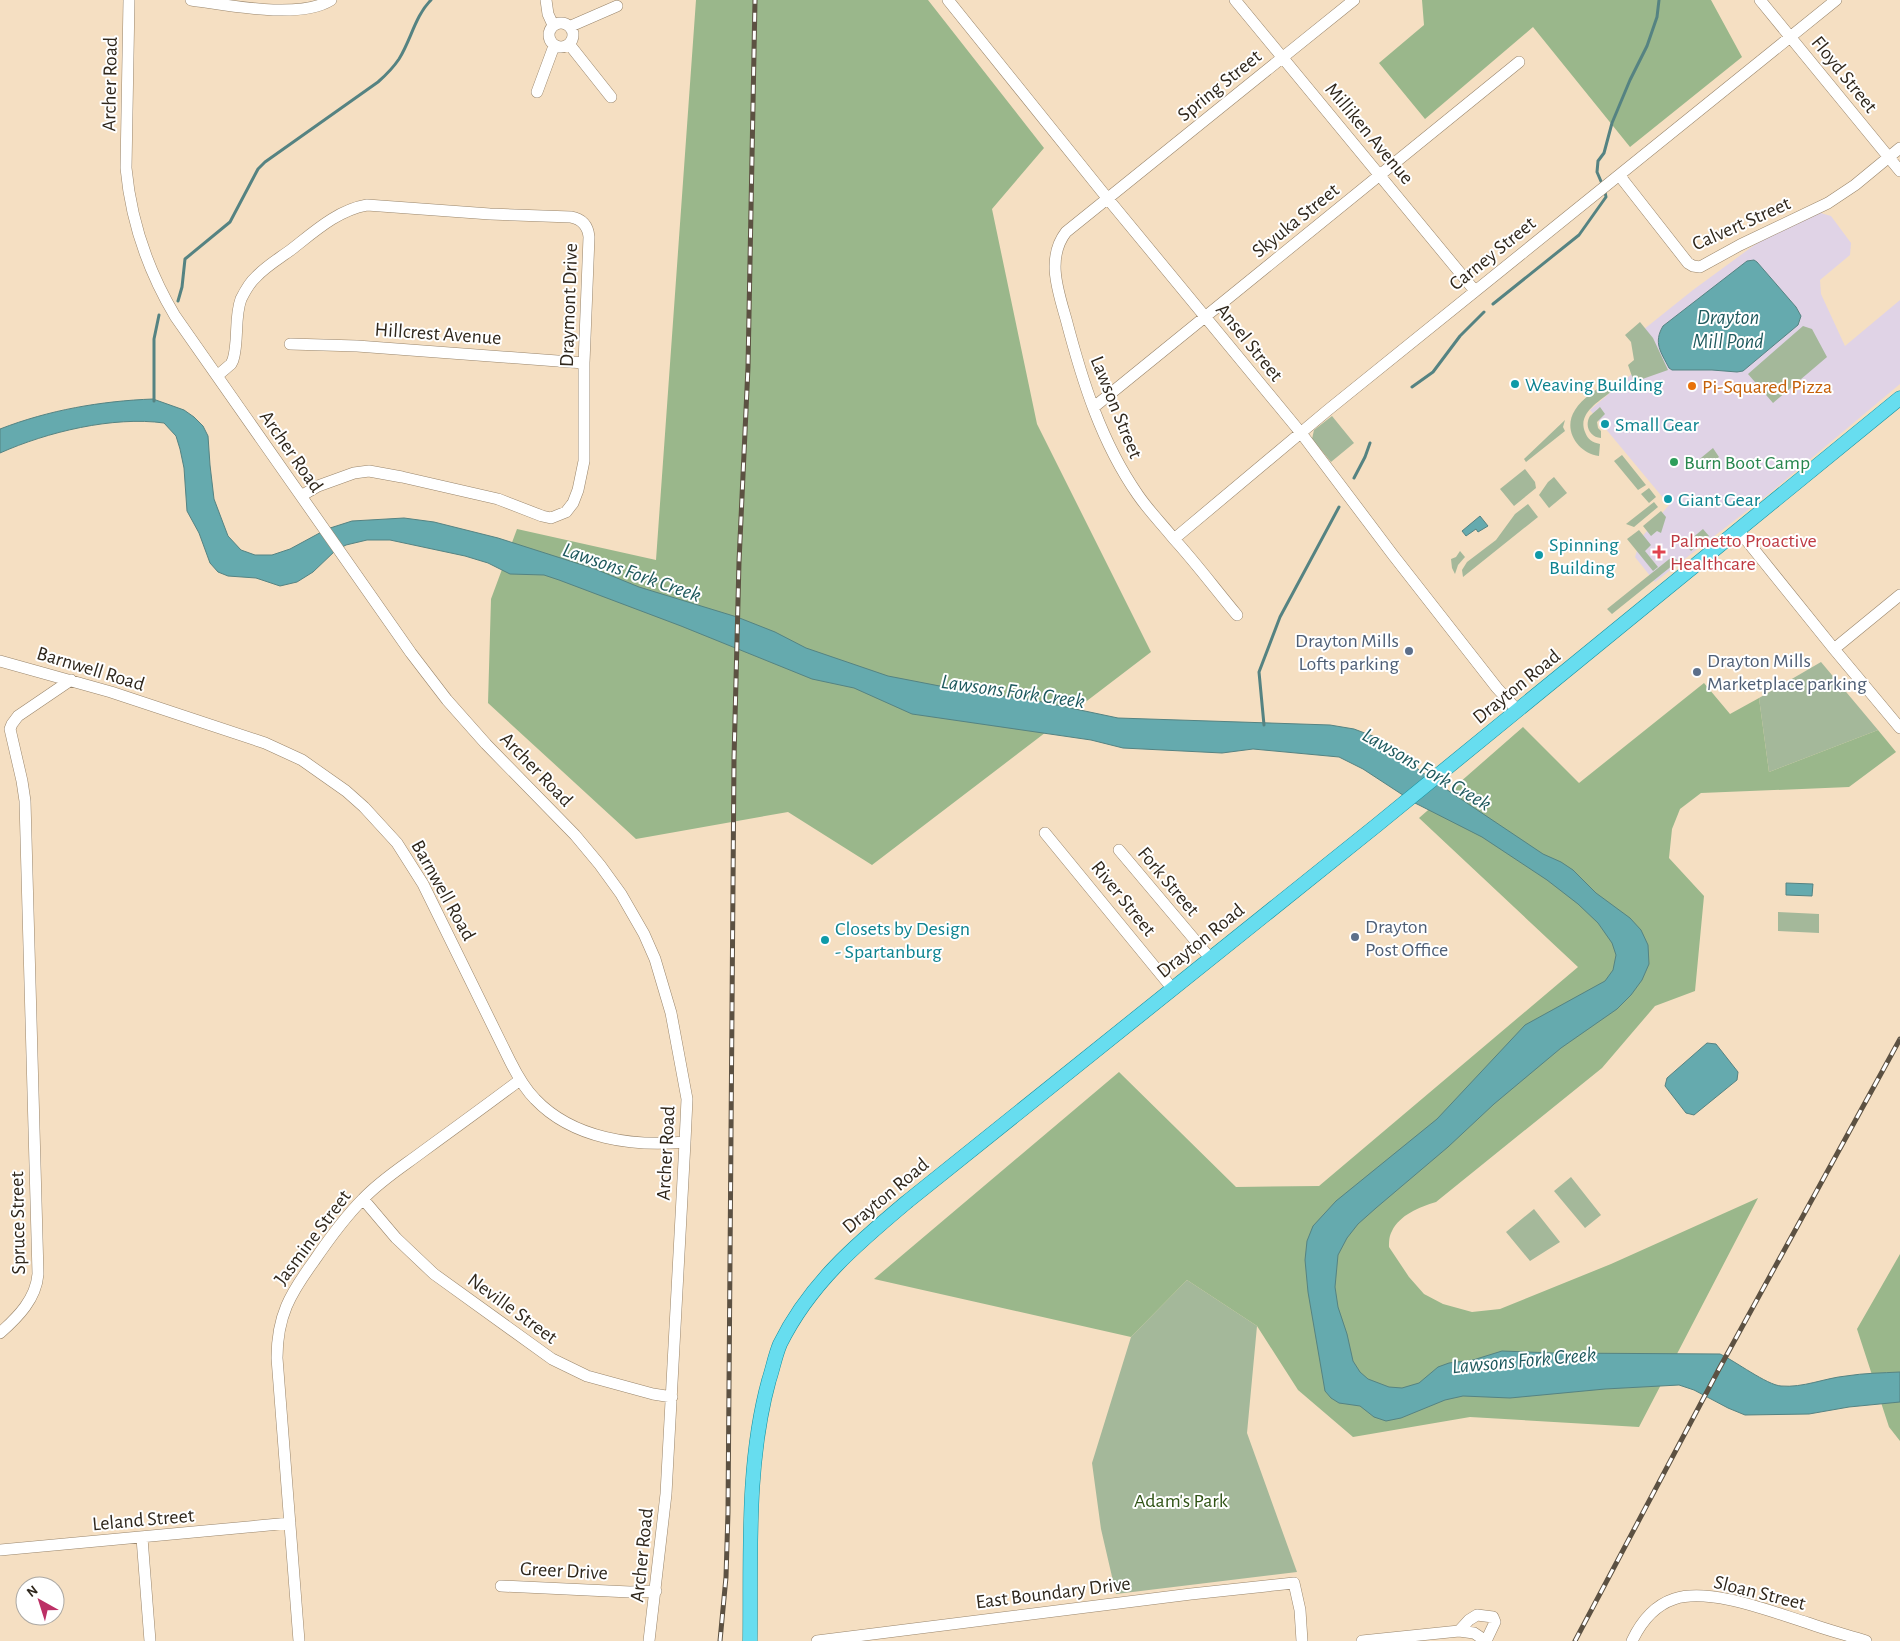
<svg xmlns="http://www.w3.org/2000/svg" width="1900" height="1641" viewBox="0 0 1900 1641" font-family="'Alegreya Sans',sans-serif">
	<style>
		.commercial { fill: #e0d3e6 }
		.green { fill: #a4b89a }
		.forest { fill: #9ab78b }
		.water { fill: #65aaae; stroke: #558382 }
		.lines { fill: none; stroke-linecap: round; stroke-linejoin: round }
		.stream { stroke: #558382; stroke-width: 3 }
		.minor-casing { stroke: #99856b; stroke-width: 12 }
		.major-casing { stroke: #118f9e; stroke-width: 15 }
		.minor { stroke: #fff; stroke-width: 11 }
		.major { stroke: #67ddef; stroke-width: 14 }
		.rail-casing { stroke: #5c5142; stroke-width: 5 }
		.rail { stroke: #fff; stroke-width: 3; stroke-dasharray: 9; stroke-linecap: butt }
		.culture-dot { fill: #0f9aa8; stroke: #fff; stroke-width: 2 }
		.food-dot { fill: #e8710a; stroke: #fff; stroke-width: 2 }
		.leisure-dot { fill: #2e9e5b; stroke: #fff; stroke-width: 2 }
		.health-dot { fill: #e0444e; stroke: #fff; stroke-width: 2 }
		.service-dot { fill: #5c6f8a; stroke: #fff; stroke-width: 2 }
		.labels { text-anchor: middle; stroke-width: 4; stroke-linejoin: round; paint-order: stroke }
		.street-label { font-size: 20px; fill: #2f271c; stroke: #fff }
		.culture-label { font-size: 20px; fill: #0d838f; stroke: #fff; text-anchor: start }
		.food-label { font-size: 20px; fill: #c56008; stroke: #fff; text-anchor: start }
		.leisure-label { font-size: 20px; fill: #27864d; stroke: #fff; text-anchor: start }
		.health-label { font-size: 20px; fill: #be3a42; stroke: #fff; text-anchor: start }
		.service-label { font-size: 20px; fill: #4e5e75; stroke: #fff; text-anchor: start }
		.park-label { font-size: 20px; fill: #2f5315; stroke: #fff }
		.water-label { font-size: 21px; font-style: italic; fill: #1f5a5e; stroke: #fff }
	</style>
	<rect width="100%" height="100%" fill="#f5dfc2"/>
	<!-- commercial -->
	<path class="commercial" d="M1814,211L1831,216L1851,243L1850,255L1820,280L1821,294L1845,346L1900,300V384L1770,493L1655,582L1635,557L1641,538L1669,505L1590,410L1654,355L1638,334L1693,290L1753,246L1792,221Z"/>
	<!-- green -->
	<path class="green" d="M1640,322L1653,338L1668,370L1634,382L1628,365L1634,360L1631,342L1625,335Z
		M1803,326L1812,329L1827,357L1773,403L1748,374Z
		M1607,381L1612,391C1600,401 1577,413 1585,432C1588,440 1592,442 1600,444L1599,456C1578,453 1562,430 1575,410C1582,398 1597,390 1607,381Z
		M1600,407L1605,414L1597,422L1598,428L1601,431V438C1590,437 1584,426 1590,416C1593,413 1597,410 1600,407Z
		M1332,416L1354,443L1331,462L1312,439L1314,430Z
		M1565,420L1563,427L1565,431L1526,462L1524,459Z
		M1713,448L1719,457L1703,470L1696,462Z
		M1622,455L1646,485L1638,490L1614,461Z
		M1525,469L1535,482L1536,488L1514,506L1500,489Z
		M1554,477L1567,493L1549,508L1539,495L1548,482Z
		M1649,488L1656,497L1649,503L1641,494Z
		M1654,502L1658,507L1634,527L1626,524Z
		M1528,504L1538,517L1463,577L1462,570L1467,562L1496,540L1515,514Z
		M1661,511L1666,517L1661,533L1657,531L1651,536L1643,526Z
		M1703,529L1709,536L1691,551L1685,544Z
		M1639,530L1651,545L1645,551L1658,567L1653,571L1627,539Z
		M1460,551L1465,557L1458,565L1455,574L1452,568L1451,559L1456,557Z
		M1673,556L1678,561L1612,614L1607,609Z
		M1821,662L1878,730L1769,772L1759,698Z
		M1778,912L1819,914V933L1778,931Z
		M1571,1177L1601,1215L1585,1228L1554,1191Z
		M1534,1209L1560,1242L1530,1261L1506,1232Z
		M1187,1280L1257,1326L1247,1433L1297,1572L1116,1594L1101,1529L1092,1463L1131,1337Z"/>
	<!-- forest -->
	<path class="forest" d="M696,0H928L1044,148L992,209L1037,424L1151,652L872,865L788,812L636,839L488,703L491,599L517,529L656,560Z
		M1422,0H1711L1742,57L1630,147L1533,27L1425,119L1379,63L1424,25Z
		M1704,683L1730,714L1759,698L1769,772L1878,730L1896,752L1849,787L1701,793L1680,809L1672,829L1669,858L1704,896L1695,991L1655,1006L1602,1068L1436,1202C1419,1207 1400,1215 1392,1231C1389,1236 1389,1242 1389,1247L1409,1277L1424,1294L1443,1304L1472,1312L1500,1309L1611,1264L1758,1198L1639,1427L1470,1417L1353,1437L1298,1390L1257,1326L1187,1280L1131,1337L874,1279L1119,1072L1236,1187L1319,1186L1578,967L1419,818L1523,727L1579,783Z
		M1900,1254V1441L1889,1427L1857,1329Z"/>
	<!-- water -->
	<path class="water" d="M1754,260L1757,262L1796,307L1801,316L1798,325L1743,371L1737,372L1712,370H1672L1669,368C1661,352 1653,343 1663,326L1747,261Z
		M153,399L184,410L194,417L203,426L208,436L210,465L214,499L228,536L241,550L255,555H272L290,549L327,529L352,521L404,518L434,522L498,538L595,569L639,587L737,617L775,632L806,648L888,676L981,694L1023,698L1118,718L1330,725L1354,729L1378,738L1431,779L1543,854L1561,862L1573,870L1596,893L1630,918L1641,930L1648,945L1649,964L1642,980L1631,995L1617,1009L1561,1048L1494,1104L1448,1147L1376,1208L1358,1224L1347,1238L1338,1255L1335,1287L1338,1307L1347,1334L1353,1361L1360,1372L1368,1379L1389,1387L1402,1388L1419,1383L1438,1367L1449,1363L1473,1360L1502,1351L1553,1353L1720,1354C1735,1361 1767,1385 1781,1386C1803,1388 1825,1378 1846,1376C1864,1373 1882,1373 1900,1372V1402L1849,1407L1809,1414L1745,1415L1728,1408L1694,1390L1679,1385L1605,1389L1510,1398L1463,1396L1445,1400L1401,1418L1386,1421L1374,1417L1360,1406L1339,1403L1331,1398L1325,1391L1308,1292L1305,1260L1307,1241L1313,1226L1336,1201L1437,1119L1525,1025L1605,981L1613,970L1616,955L1612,943L1598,923L1578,904L1547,880L1482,837L1415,803L1363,769L1339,757L1253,749L1222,753L1123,748L1091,740L912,714L854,688L812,679L681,626L559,580L544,575L510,574L488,563L465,556L390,540H367L346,545L335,551L313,572L297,582L280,586L256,578L228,576L218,572L210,563L199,533L187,511L184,468L180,449L176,436L164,423C113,416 47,432 0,453V429C49,410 101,401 153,399Z
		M1480,516L1488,526L1478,532L1476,529L1466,536L1462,531Z
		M1786,883L1813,884L1812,896L1786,895Z
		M1707,1043L1716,1044L1738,1072L1737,1080L1694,1115L1686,1113L1665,1086L1667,1078Z"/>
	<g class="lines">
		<!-- stream -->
		<path class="stream" d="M1603,186L1597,172L1598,161L1604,153L1612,123L1630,80L1647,46L1657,17L1659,0
			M178,301L182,287L185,259L230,222L258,169L265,162L378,82C386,75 393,68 399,59C411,40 415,16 431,0
			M1493,304L1579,235L1606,197L1605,192
			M1412,387L1433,372L1460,336L1484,312
			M154,401V339L159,315
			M1354,478L1365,457L1370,443
			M1264,725L1259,672L1280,617L1339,507"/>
		<defs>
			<path id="minor" d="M129,0L126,168C131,222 147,269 175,316L411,653L447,700L486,744L575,835L600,865L621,894L644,934L655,959L671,1013L687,1099L685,1142L666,1494L649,1641
				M191,0C227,5 299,20 331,0
				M546,0L548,14L553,25
				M948,0L1108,199L1301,433L1393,555L1497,688L1518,711
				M1235,0L1475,291
				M1760,0L1900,171
				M549 35a12 12 0 1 1 24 0a12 12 0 1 1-24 0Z
				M571,26L617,6
				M569,44L611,97
				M537,92L554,46
				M1619,175L1688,263L1693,266L1700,267L1740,245L1828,203L1855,185L1900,148
				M290,344L357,346L584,363
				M217,376L231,364L233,360C239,340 234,318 241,299C245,291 249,283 256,277C266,266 280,258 292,249C315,231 338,210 367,205L490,214L571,217C582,219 588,226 589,237L584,363V461L578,490L573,503L566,512L551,518L542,516L498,499L402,477L369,471L354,473L318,486L301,496
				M1094,407L1519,62
				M1739,531L1834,649L1900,728
				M1174,539L1328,410L1836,0
				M1237,615C1216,590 1196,563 1174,539C1162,524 1149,511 1138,495C1101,442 1082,380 1066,319C1058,291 1046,258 1066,232L1354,0
				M1834,649L1900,595
				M0,661L111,692L265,743L302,760L346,791L364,807L397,843L423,884L510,1061C517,1075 524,1088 535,1099C573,1139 634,1147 685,1142
				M1045,833L1172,988
				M1119,850L1210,958
				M363,1199L396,1238L434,1274L552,1359L587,1376L653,1394L672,1397
				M0,1333C18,1317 36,1299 38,1274L25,801L22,781L10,729L12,724L18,716L71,680
				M142,1538L150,1641
				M0,1550L290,1523
				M501,1586L630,1592L656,1591
				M1459,1631L1469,1620L1477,1615L1493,1617L1495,1622L1486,1641
				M299,1641L277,1358C277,1316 290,1294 314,1261C329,1239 344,1218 363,1199C381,1180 402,1167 422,1152C455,1128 488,1104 520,1080
				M817,1641L1191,1594L1294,1583L1300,1610L1302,1641
				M1362,1641L1459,1631L1474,1633L1486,1641
				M1632,1641C1641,1622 1653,1606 1674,1599C1710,1587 1772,1612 1808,1623C1827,1630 1847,1635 1866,1641"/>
			<path id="major" d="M750,1641C751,1555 746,1463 769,1380C773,1368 775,1356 780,1344C810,1283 858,1243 908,1201L1377,825L1900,398"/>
		</defs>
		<!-- minor casing -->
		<use href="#minor" class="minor-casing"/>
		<!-- major casing -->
		<use href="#major" class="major-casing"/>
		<!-- minor -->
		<use href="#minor" class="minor"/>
		<!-- major -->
		<use href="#major" class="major"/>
		<defs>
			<path id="rail" d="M720,1641L726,1577L728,1512L734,759L739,562L748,367L755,0
				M1575,1641L1719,1369L1900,1039"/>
		</defs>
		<!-- rail casing -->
		<use href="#rail" class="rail-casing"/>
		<!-- rail -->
		<use href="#rail" class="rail"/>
	</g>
	<!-- markers -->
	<g class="culture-dot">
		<circle cx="1515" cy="384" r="5"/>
		<circle cx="1605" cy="424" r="5"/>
		<circle cx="1668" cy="499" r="5"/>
		<circle cx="1539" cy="555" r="5"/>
		<circle cx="825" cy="940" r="5"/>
	</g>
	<circle class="food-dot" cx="1692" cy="386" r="5"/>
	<circle class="leisure-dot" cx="1674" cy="462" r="5"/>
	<path class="health-dot" d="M1656.5 544.5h5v5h5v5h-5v5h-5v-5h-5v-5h5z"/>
	<g class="service-dot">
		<circle cx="1409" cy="651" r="5"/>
		<circle cx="1697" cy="672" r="5"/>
		<circle cx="1355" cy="937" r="5"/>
	</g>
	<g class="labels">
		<!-- street labels -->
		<g class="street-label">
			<text transform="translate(1845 74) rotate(51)" y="7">Floyd Street</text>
			<text transform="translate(109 84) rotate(-89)" y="7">Archer Road</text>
			<text transform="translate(1219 85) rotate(-39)" y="7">Spring Street</text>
			<text transform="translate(1370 133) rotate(50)" y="7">Milliken Avenue</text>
			<text transform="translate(1295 220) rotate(-39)" y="7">Skyuka Street</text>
			<text transform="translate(1741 223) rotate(-24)" y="7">Calvert Street</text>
			<text transform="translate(1492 253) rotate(-39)" y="7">Carney Street</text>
			<text transform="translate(568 305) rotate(-88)" y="7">Draymont Drive</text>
			<text transform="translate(438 333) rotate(4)" y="7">Hillcrest Avenue</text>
			<text transform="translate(1250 342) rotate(51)" y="7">Ansel Street</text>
			<text transform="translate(1117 407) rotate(68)" y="7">Lawson Street</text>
			<text transform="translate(292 451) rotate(55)" y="7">Archer Road</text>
			<text transform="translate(91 668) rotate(17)" y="7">Barnwell Road</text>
			<text transform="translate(1516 686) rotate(-39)" y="7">Drayton Road</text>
			<text transform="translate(537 769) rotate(46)" y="7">Archer Road</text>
			<text transform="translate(1169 881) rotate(50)" y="7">Fork Street</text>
			<text transform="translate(444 890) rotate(61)" y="7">Barnwell Road</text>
			<text transform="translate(1124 898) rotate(51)" y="7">River Street</text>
			<text transform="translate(1200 940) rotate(-39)" y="7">Drayton Road</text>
			<text transform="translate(665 1153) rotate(-87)" y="7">Archer Road</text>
			<text transform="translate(885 1195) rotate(-40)" y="7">Drayton Road</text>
			<text transform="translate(17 1223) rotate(-91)" y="7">Spruce Street</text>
			<text transform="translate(312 1237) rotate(-53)" y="7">Jasmine Street</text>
			<text transform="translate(513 1308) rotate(36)" y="7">Neville Street</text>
			<text transform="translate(143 1519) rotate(-5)" y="7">Leland Street</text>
			<text transform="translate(641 1555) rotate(-84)" y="7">Archer Road</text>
			<text transform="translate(564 1570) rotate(3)" y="7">Greer Drive</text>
			<text transform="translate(1053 1592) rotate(-7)" y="7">East Boundary Drive</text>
			<text transform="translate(1760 1592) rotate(14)" y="7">Sloan Street</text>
		</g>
		<!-- culture labels -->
		<g class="culture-label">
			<text x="1525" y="391">Weaving Building</text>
			<text x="1615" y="431">Small Gear</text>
			<text x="1678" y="506">Giant Gear</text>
			<text x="1549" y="551">Spinning<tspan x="1549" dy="23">Building</tspan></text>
			<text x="835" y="935">Closets by Design<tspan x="835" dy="23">- Spartanburg</tspan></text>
		</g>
		<!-- food labels -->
		<g class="food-label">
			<text x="1702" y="393">Pi-Squared Pizza</text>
		</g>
		<!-- leisure labels -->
		<g class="leisure-label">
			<text x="1684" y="469">Burn Boot Camp</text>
		</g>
		<!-- health labels -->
		<g class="health-label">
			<text x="1670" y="547">Palmetto Proactive<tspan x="1670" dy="23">Healthcare</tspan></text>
		</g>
		<!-- service labels -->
		<g class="service-label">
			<text x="1399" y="647" text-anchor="end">Drayton Mills<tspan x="1399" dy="23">Lofts parking</tspan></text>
			<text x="1707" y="667">Drayton Mills<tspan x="1707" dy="23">Marketplace parking</tspan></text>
			<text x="1365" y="933">Drayton<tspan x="1365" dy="23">Post Office</tspan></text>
		</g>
		<!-- park labels -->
		<g class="park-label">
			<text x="1181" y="1507">Adam's Park</text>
		</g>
		<!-- water labels -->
		<g class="water-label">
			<text x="1728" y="324">Drayton<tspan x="1728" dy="24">Mill Pond</tspan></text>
			<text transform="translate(632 572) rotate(19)" y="7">Lawsons Fork Creek</text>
			<text transform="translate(1013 691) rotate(8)" y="7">Lawsons Fork Creek</text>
			<text transform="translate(1427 769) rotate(30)" y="7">Lawsons Fork Creek</text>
			<text transform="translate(1524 1360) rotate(-5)" y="7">Lawsons Fork Creek</text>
		</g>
	</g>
	<!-- north arrow -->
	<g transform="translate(40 1601) rotate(321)"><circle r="24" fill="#ffffff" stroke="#aca9a4"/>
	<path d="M0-4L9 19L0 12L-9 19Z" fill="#bc3066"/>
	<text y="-8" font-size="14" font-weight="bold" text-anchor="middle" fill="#2f271c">N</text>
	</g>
</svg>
